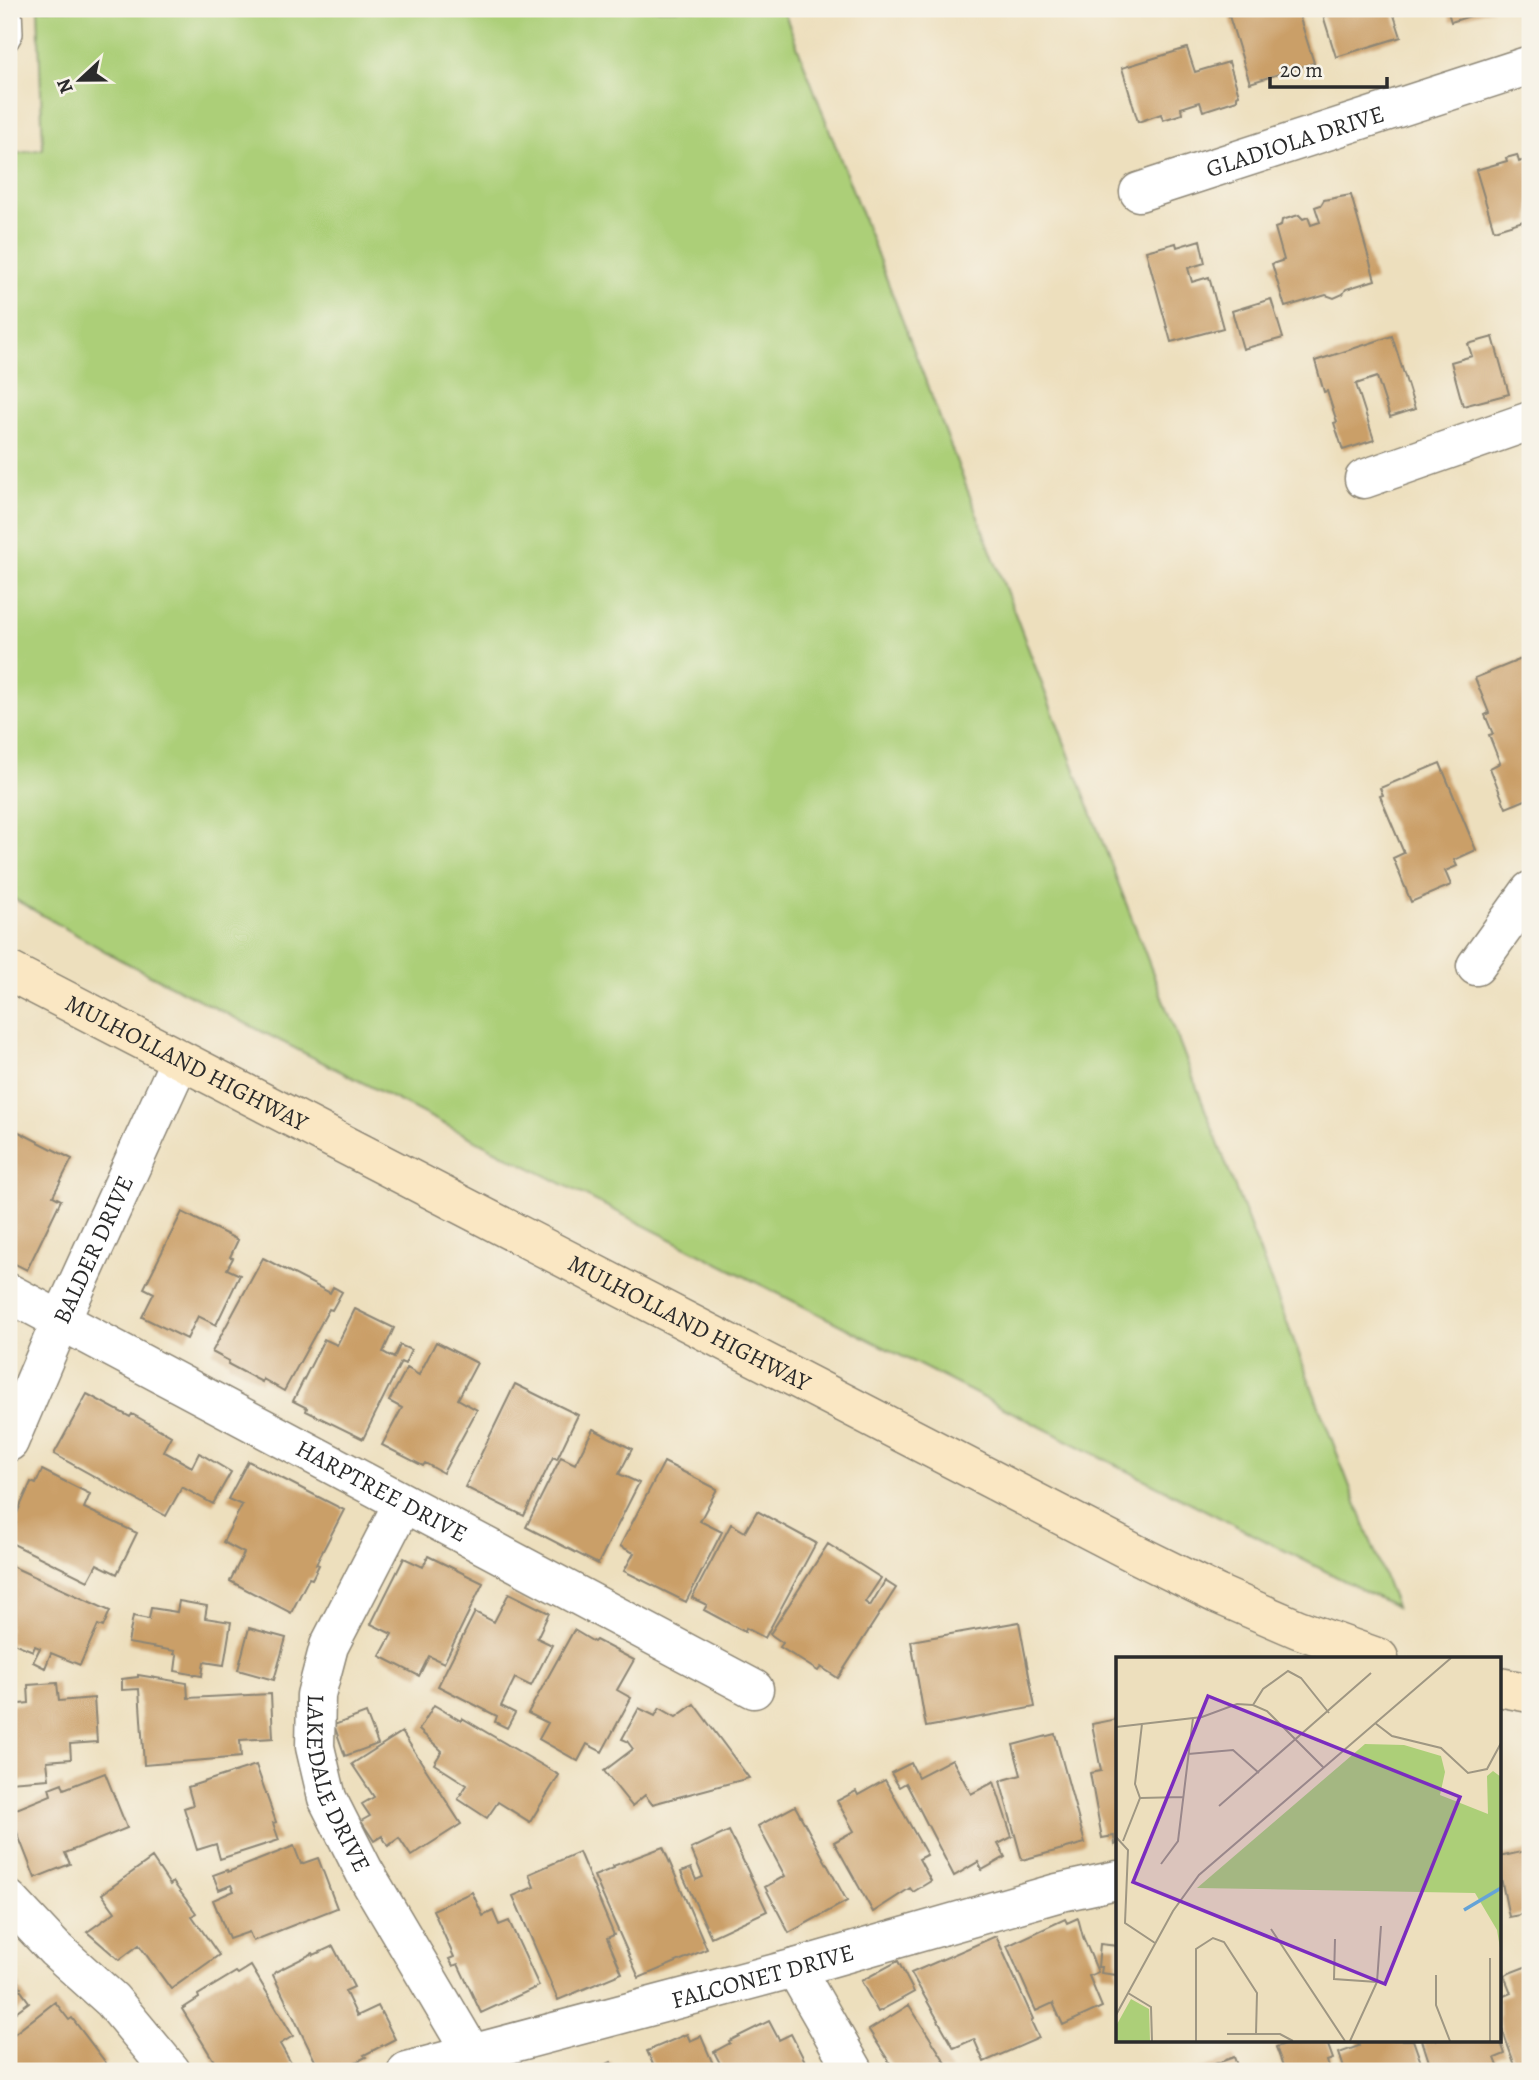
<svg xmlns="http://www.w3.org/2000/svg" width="1539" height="2080" viewBox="0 0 1539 2080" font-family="Alegreya,serif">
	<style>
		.green { fill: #accf78; stroke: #6c7d52; stroke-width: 2 }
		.building { fill: #ca9f68 }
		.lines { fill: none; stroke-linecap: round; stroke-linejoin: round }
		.lane-casing { stroke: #8c8574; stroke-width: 22 }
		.street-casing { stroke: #8c8574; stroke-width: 41 }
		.secondary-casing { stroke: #8c8574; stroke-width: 41 }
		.lane { stroke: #fff; stroke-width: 19 }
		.street { stroke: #fff; stroke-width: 38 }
		.secondary { stroke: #fae7c3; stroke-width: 38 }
		.labels { text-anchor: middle; stroke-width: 5; stroke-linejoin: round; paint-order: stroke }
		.street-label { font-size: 24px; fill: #2b2b2b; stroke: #f7f3e8 }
		.inset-river { fill: none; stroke: #65a3d7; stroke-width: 3.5 }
		.inset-road { fill: none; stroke: #9f9783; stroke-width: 2 }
		.view { fill: #7b2cbf; fill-opacity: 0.15; stroke: #7b2cbf; stroke-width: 3.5 }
		.inset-edge { fill: none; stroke: #2b2b2b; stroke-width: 3.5 }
	</style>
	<rect width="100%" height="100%" fill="#f7f3e8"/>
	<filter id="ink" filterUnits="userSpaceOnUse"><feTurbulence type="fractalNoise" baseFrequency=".0143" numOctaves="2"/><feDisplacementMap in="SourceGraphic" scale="14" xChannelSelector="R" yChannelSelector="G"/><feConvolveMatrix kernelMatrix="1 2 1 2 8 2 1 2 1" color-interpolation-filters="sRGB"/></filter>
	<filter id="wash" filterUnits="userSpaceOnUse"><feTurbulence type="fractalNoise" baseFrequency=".00686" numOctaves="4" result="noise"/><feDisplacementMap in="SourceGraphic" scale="28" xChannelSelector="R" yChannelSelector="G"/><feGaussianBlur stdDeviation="1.57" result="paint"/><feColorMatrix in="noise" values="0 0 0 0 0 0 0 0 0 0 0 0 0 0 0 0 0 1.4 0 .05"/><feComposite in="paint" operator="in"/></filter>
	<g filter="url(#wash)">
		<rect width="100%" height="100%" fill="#eddfbd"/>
		<!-- green -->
		<path class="green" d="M38,9H783L1396,1607L119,959L9,896V155L43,149Z"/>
		<g id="blocks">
			<!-- building -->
			<path class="building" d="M1253,9H1297L1314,63L1250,83L1229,16Z
				M1321,9H1392L1401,37L1336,57Z
				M1447,9H1493L1451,22Z
				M1187,48L1195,72L1229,62L1239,95L1237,96V100L1203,111L1200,102L1181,108L1182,114L1163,120L1161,114L1138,122L1122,68Z
				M1517,155L1519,162L1530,158V221L1523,223V221L1494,230L1476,170L1507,161L1506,158Z
				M1351,195L1375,280L1346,289L1343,294L1334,298L1326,295L1285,307L1272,264L1284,260L1275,228L1281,226L1282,220L1299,215L1303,219L1308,217L1311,225L1320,222L1315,207L1321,205L1324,200Z
				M1200,240L1205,263L1188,268L1192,282L1209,277L1223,328L1171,342L1146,251L1176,243L1177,247Z
				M1271,299L1283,338L1243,349L1232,311Z
				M1392,336L1415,409L1390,417L1377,377L1356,384L1374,440L1343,450L1334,423L1337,422L1327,391L1324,392L1315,361Z
				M1493,337L1509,394L1463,406L1451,362L1472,356L1468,344Z
				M1529,656L1530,661V798L1506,808L1490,768L1500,763L1489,735L1493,734L1485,715L1489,713L1475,678Z
				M1440,763L1476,850L1454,860L1457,866L1445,871L1451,885L1411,902L1393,858L1404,853L1380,796L1383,795L1380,788Z
				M9,1127L72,1159L53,1196L61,1200L27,1270L9,1261Z
				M182,1212L238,1240L230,1257L233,1258L227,1269L240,1275L216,1325L198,1316L187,1339L142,1317L154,1293L144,1288Z
				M263,1258L330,1293L333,1287L342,1292L332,1310L329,1309L284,1391L263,1379L262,1382L228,1364L229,1361L212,1352Z
				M355,1309L394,1328L383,1352L394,1358L400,1345L411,1350L405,1364L401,1362L363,1439L306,1411L307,1408L293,1401L324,1339L337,1345Z
				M436,1342L477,1363L458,1399L477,1410L443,1473L425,1463L423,1466L382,1445L402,1408L389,1401L407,1368L419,1375Z
				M515,1384L578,1415L557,1459L553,1457L524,1516L465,1487Z
				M87,1394L130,1417L132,1414L171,1436L163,1451L192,1467L199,1453L231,1472L213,1504L182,1487L166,1516L54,1454Z
				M593,1429L632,1449L619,1474L639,1483L598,1564L526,1527L561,1457L575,1464Z
				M248,1461L344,1510L316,1564L319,1565L312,1579L309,1578L291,1613L230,1581L244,1553L223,1542L242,1505L228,1499Z
				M664,1462L717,1489L700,1521L722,1532L686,1602L624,1571L634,1553L620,1546Z
				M42,1470L90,1494L84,1508L137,1533L117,1574L97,1564L88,1581L9,1542L16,1523L13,1522L31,1482L36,1484Z
				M757,1511L816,1543L765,1638L746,1628L745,1632L704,1610L707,1605L692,1598L731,1524L745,1532Z
				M828,1544L881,1578L865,1602L870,1606L885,1581L896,1588L838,1678L821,1667L818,1671L780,1647L783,1643L770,1634Z
				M428,1556L483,1583L444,1663L429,1656L419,1676L380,1656L392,1634L371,1624L404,1558L423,1567Z
				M9,1565L110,1611L103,1627L98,1625L80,1665L51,1653L45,1668L33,1662L40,1648L35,1646L33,1651L11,1642L9,1647Z
				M509,1593L549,1613L537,1638L552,1645L531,1686L515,1678L501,1706L515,1713L507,1728L495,1722L497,1716L438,1686L475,1612L494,1622Z
				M179,1601L207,1606L205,1618L231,1622L224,1665L204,1662L202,1676L175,1671L177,1655L174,1654L175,1651L128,1643L133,1616L149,1619L151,1608L177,1612Z
				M1019,1622L1035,1707L926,1727L911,1641Z
				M249,1628L286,1638L274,1680L238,1670Z
				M574,1630L594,1642L596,1640L634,1660L617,1690L631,1698L602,1752L587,1744L578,1761L539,1739L548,1723L528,1713Z
				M138,1675L187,1683L188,1698L271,1694L273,1738L240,1740L241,1757L144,1765L139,1689L122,1690V1679L138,1677Z
				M57,1683L59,1701L94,1698L97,1742L70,1744L71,1759L47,1761L49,1779L9,1782V1705L29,1703L28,1685Z
				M694,1704L749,1778L652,1804L645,1795L632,1806L604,1771L633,1749L627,1741L622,1739L639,1708L655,1716L660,1708L676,1717Z
				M434,1705L461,1721L462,1718L559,1775L530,1822L498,1802L487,1818L458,1799L467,1785L434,1764L442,1751L419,1730Z
				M366,1713L378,1744L345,1756L334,1725Z
				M1117,1719V1844L1115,1845L1114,1836L1102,1838L1090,1773L1101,1771L1092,1724Z
				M402,1732L461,1824L411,1856L399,1838L388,1846L382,1836L374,1841L361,1821L370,1816L362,1804L374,1797L352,1764Z
				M1055,1734L1085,1843L1022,1860L1000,1781L1021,1775L1013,1745Z
				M952,1759L971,1794L994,1782L1012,1837L998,1844L1005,1857L982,1870L978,1862L954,1876L906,1783L899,1787L891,1773L911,1763L918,1777Z
				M256,1765L276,1822L273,1823L279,1840L220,1859L216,1844L197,1850L184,1808L193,1805L188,1787Z
				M105,1773L127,1828L65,1853L70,1864L35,1878L9,1812L51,1795L49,1788L62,1783L64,1789Z
				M885,1780L927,1855L919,1859L931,1881L913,1892L910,1888L873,1912L834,1842L854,1831L837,1801L856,1791L858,1795Z
				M795,1806L847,1901L789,1933L765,1887L785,1876L758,1826Z
				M729,1831L767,1911L711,1937L681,1872L691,1868L696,1880L703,1877L691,1849Z
				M294,1846L301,1864L318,1858L337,1908L253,1941L249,1932L229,1939L213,1900L234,1891L231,1885L219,1890L213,1875L227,1870L228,1872Z
				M663,1847L707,1949L639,1978L594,1876L614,1868L613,1866Z
				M1530,1850V1913L1509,1917L1499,1868V1857Z
				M579,1852L614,1935L607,1938L622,1973L558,2000L513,1896L534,1887L529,1874Z
				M152,1858L170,1885L173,1882L196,1913L192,1916L219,1955L171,1989L139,1945L119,1960L87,1932L115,1912L102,1894Z
				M472,1892L483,1916L493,1911L499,1925L509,1921L539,1986L481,2013L458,1964L453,1966L449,1959L454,1957L433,1910Z
				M1078,1918L1083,1937L1098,1972L1089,1976L1102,2007L1063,2025L1053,2003L1036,2011L1007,1946L1065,1919L1067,1923Z
				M996,1936L1033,2019L1031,2021L1039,2038L984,2062L974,2039L954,2048L911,1973Z
				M1100,1944L1117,1946V1975L1101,1973L1102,1967H1098Z
				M333,1946L354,1987L345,1991L357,2016L378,2006L395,2039L364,2055L366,2057L338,2071H320L273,1975L275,1972L313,1953L314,1955Z
				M898,1961L914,1992L878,2012L861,1981Z
				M1530,1965V2071H1517L1499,2021V1998L1511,1993L1504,1975Z
				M251,1966L293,2036L280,2044L295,2070L293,2071H220L182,2009L199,1998L198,1995L236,1972L238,1974Z
				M9,1967L19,1982L18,1983L21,1987L19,1988L29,2002L9,2017Z
				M55,2002L69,2020L72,2018L106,2063L95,2071H9V2038Z
				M909,2005L951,2071H895L869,2030Z
				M769,2021L779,2040L791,2034L810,2071H724L714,2052L730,2043L729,2041Z
				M687,2034L690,2041L701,2036L716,2071H656L647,2051Z
				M1296,2040H1326L1333,2059L1327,2061L1330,2071H1285L1276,2047Z
				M1357,2040H1413L1424,2071H1345L1339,2053L1359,2046Z
				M1422,2040H1500L1505,2054L1495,2058L1500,2071H1432Z
				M1234,2057L1239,2071H1195Z
				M611,2062L615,2071H592Z"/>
		</g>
	</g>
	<g filter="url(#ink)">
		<use href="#blocks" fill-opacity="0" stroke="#8c8574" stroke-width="2"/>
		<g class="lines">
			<defs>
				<path id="lane" d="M9,41L13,34L12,9"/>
				<g id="street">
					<path id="s1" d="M1139,192L1530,65"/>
					<path d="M1364,479L1530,421"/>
					<path d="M1476,966L1530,891"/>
					<path id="s2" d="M9,1293L754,1689"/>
					<path id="s3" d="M9,1442L61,1320L180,1060"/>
					<path id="s4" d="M403,1503L329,1646L316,1695L315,1747L327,1798L364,1871L472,2054"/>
					<path d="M9,1900L55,1949L112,2000L171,2071"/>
					<path d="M795,1968L854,2071"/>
					<path id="s5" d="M407,2071L795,1968L1057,1893L1117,1880"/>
				</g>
				<g id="secondary">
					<path id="s6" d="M9,971L1136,1554L1217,1594L1298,1629L1379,1658"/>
					<path d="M1499,1687L1530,1693"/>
				</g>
			</defs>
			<!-- lane casing -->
			<use href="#lane" class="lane-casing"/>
			<!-- street casing -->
			<use href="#street" class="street-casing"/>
			<!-- secondary casing -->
			<use href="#secondary" class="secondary-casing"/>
			<!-- lane -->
			<use href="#lane" class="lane"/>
			<!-- street -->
			<use href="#street" class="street"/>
			<!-- secondary -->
			<use href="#secondary" class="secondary"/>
		</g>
	</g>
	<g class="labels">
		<!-- street labels -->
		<g class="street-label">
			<text dy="8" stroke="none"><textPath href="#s1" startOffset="164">GLADIOLA DRIVE</textPath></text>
			<text dy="8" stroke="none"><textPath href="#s6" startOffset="200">MULHOLLAND HIGHWAY</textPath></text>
			<text dy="8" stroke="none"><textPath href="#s3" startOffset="210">BALDER DRIVE</textPath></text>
			<text dy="8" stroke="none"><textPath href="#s6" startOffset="766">MULHOLLAND HIGHWAY</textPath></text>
			<text dy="8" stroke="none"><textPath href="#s2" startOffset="422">HARPTREE DRIVE</textPath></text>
			<text dy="8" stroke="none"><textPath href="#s4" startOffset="304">LAKEDALE DRIVE</textPath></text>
			<text dy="8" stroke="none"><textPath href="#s5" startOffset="368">FALCONET DRIVE</textPath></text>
		</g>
	</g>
	<!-- overview -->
	<g transform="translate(1116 1657)">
		<rect width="385" height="385" fill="#eddfbd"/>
		<path d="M249,87L288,88L325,99L329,115L324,138L372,157L371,119L377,114L385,120V297L381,273L359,236L81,231ZM15,342L33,352L34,384H0V369Z" fill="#accf78"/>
		<path class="inset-river" d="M348,253L385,231"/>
		<path class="inset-road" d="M137,48L147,32L172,14L185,21L213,56M259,66L276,79L325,91L352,116L371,112L385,86M0,70L86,60L121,47L137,48L151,54L207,110M72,97L117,93L143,116M24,141L67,140M103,149L255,16M0,180L12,193L9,266L39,286M7,184L24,141L19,127L26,67M45,207L62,184L77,61M155,272L229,384M219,282L218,322L261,325M374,301V384M320,318V348L334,384M12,336L35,350L36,384M0,358L57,254L83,218L335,1M111,377H140M80,384V292L97,281L108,285L141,336L140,377H164L177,384M234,384L261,325L265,269"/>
		<path class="view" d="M92,39L344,140L269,327L17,225Z"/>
		<rect width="385" height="385" class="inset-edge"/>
	</g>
	<!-- margin -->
	<rect width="1539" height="2080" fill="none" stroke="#f7f3e8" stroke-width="35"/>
	<!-- north arrow -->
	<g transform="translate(80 80) rotate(248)" stroke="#f7f3e8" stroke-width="5" paint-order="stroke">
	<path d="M0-5L12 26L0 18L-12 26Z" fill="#2b2b2b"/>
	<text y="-10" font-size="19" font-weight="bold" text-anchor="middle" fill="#2b2b2b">N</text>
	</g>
	<!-- scale -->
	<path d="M1270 77v10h117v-10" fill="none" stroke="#2b2b2b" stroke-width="3.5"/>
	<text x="1280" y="77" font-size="21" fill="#2b2b2b" stroke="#f7f3e8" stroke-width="5" paint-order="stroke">20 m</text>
</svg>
